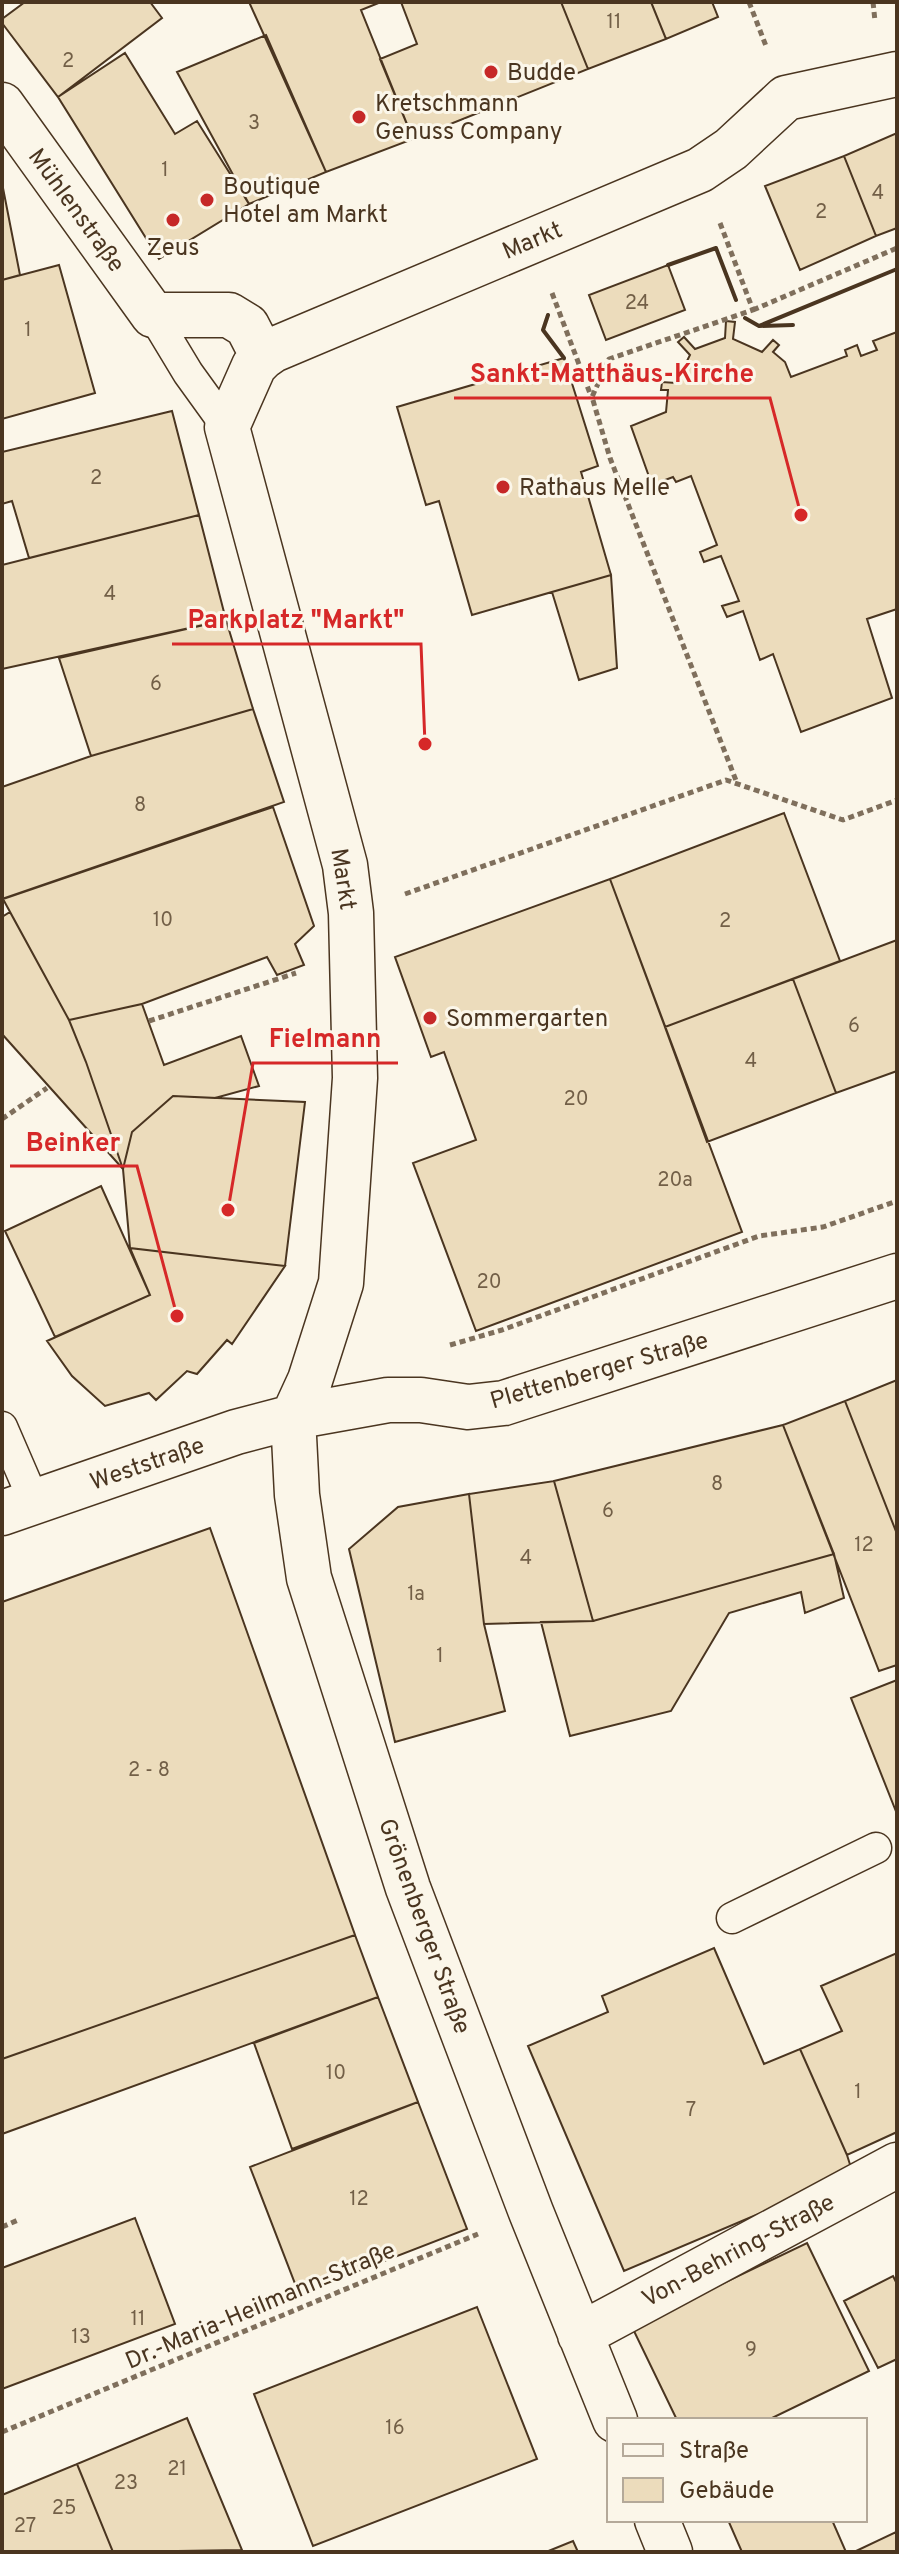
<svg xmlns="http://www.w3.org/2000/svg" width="899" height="2554" viewBox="0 0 899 2554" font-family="Overpass,sans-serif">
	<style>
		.building { fill: #ecdcbc; stroke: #4a3520; stroke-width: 2 }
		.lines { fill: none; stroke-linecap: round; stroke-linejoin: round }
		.lane-casing { stroke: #4a3520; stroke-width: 33 }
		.street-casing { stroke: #4a3520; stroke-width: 47 }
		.path { stroke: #7f6f5c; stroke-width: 5; stroke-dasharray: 6 4; stroke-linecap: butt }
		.lane { stroke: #fbf6e9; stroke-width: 30 }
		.street { stroke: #fbf6e9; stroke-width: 44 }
		.wall { stroke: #4a3520; stroke-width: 4 }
		.poi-dot { fill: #c62828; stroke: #fbf6e9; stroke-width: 3 }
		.labels { text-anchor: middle; stroke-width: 6; stroke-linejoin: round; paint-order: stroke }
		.number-label { font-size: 20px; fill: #725f47 }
		.poi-label { font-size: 24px; fill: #4a3520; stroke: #fbf6e9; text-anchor: start }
		.street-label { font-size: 24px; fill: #4a3520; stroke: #fbf6e9 }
		.leader { fill: none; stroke: #d62828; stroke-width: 3 }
		.callout-dot { fill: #d62828; stroke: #fbf6e9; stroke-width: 3 }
		.callout-label { font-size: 26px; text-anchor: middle; font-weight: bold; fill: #d62828; stroke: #fbf6e9; stroke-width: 6; stroke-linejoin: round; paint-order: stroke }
	</style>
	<rect width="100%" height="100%" fill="#fbf6e9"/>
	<!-- building -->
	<path class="building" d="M25,2H150L162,18L58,97L2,23V19Z
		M249,2H381L361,10L413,139L326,172Z
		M401,2H561L588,69L413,139L380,59L417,44Z
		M561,2H651L666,39L588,69Z
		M651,2H712L718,17L666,39Z
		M266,35L326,172L249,204L177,72Z
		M125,53L175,134L197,121L249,204L159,259L58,97Z
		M897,133V228L876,236L844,156Z
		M844,156L876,236L800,270L765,186Z
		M2,183L20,275L2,280Z
		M59,265L95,393L2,419V280Z
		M668,265L685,310L606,340L589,295Z
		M726,321L735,322L733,339L762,352L773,340L779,345L773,352L785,362L791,377L847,356L845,350L857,345L861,356L877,350L873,341L897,332V609L867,619L892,698L801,732L773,654L760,660L743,611L727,617L722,606L739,601L721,556L704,562L700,552L717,545L691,476L676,482L673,477L652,485L631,426L666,412L668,390H661L662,382L676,383L690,355L678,342L684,337L695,349L725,338Z
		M564,358L598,466L581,472L611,575L472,615L439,501L426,505L397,407Z
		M172,411L199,515L29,558L12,501L2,504V452Z
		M199,515L226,620L2,669V565Z
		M611,575L617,668L579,680L552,592Z
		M226,620L253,709L91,756L59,658Z
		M253,709L284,802L2,899V787L91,756Z
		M273,807L314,926L295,944L304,965L277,975L267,957L142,1004L69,1020L3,899Z
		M784,813L840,961L665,1027L610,879Z
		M610,879L742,1232L476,1331L413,1163L476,1140L444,1052L431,1057L395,957Z
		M10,912L69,1020L86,1062L123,1169L2,1034V917Z
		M897,940V1071L836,1093L793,979Z
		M793,979L836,1093L707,1142L665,1027Z
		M142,1004L164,1065L241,1036L259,1086L215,1098L173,1096L132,1132L123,1169L86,1062L69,1020Z
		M173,1096L305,1102L285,1266L130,1248L123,1169L132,1132Z
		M101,1186L150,1295L55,1337L5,1231Z
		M130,1248L285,1266L232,1344L227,1340L197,1374L187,1371L156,1400L149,1393L105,1406L72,1376L47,1341L150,1295Z
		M897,1380V1534L845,1401Z
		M845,1401L897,1534V1665L879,1671L783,1425Z
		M783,1425L834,1554L593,1621L554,1481Z
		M554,1481L593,1621L484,1624L469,1494Z
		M469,1494L484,1624L505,1711L395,1742L349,1549L398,1507Z
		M210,1528L355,1935L2,2059V1602Z
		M834,1554L844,1598L805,1613L801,1592L729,1613L671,1711L570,1736L541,1622L593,1621Z
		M897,1680V1814L851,1698Z
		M355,1935L378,1997L2,2134V2059Z
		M714,1948L764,2064L800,2049L847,2155L853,2174L624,2271L528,2046L608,2012L602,1996Z
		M897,1953V2132L847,2155L800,2049L842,2031L821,1986Z
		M378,1997L418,2102L292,2149L254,2043Z
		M418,2102L467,2229L299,2294L250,2167Z
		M135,2218L175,2324L2,2389V2268Z
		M807,2243L869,2371L768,2420H677L632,2327Z
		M893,2276L897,2284V2359L878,2368L844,2301Z
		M477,2307L537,2459L313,2546L254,2394Z
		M187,2418L242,2550L113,2552L77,2464Z
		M77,2464L113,2552H2V2495Z
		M728,2520H832L846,2552H742Z
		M896,2532L897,2552H854Z
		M573,2541L578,2552H546Z"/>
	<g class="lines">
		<defs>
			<path id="lane" d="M153,315L188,373L227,427
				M2,1427L34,1501
				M732,1918L876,1848"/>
			<path id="street" d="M2,105L153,315H229L247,326L263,357L273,350L700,170L731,149L786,98L897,74
				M263,357L254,366L227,427L345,865L351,913L355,1078L341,1283L310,1380L293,1417L297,1495L309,1578L408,1888L531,2212L615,2420
				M2,1513L236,1432L293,1417L388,1400H421L468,1407L504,1403L897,1276
				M580,2335L897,2165
				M657,2520L670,2552"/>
		</defs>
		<!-- lane casing -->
		<use href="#lane" class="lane-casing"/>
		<!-- street casing -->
		<use href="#street" class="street-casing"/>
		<!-- path -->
		<path class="path" d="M749,2L766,46
			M873,2L875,21
			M720,223L753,310L609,359L592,397L610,458L737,783
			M552,293L591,396
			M753,310L897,248
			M405,894L726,780L843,820L897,800
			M149,1021L296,973
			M2,1119L47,1088
			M450,1345L502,1330L759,1236L823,1227L897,1201
			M2,2227L18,2220
			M2,2432L478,2234"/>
		<!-- lane -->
		<use href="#lane" class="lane"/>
		<!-- street -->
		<use href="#street" class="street"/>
		<!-- wall -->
		<path class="wall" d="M668,265L716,248L736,300
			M548,315L543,330L564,358
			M745,318L759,326
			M793,325L759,326L897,269"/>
	</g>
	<!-- markers -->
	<g class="poi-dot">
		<circle cx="491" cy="72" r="8"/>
		<circle cx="359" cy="117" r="8"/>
		<circle cx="207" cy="200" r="8"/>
		<circle cx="173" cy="220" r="8"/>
		<circle cx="503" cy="487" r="8"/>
		<circle cx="430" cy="1018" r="8"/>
	</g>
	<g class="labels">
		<!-- number labels -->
		<g class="number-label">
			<text x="614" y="28">11</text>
			<text x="68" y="67">2</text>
			<text x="254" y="129">3</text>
			<text x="165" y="176">1</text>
			<text x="878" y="199">4</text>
			<text x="821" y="218">2</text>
			<text x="637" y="309">24</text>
			<text x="28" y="336">1</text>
			<text x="96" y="484">2</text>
			<text x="110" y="600">4</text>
			<text x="156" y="690">6</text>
			<text x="140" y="811">8</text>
			<text x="163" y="926">10</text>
			<text x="725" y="927">2</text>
			<text x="854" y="1032">6</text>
			<text x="751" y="1067">4</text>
			<text x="576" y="1105">20</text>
			<text x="675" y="1186">20a</text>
			<text x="489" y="1288">20</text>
			<text x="717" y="1490">8</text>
			<text x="608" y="1517">6</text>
			<text x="864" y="1551">12</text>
			<text x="526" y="1564">4</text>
			<text x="416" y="1600">1a</text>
			<text x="440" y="1662">1</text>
			<text x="149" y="1776">2 - 8</text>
			<text x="336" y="2079">10</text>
			<text x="858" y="2098">1</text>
			<text x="691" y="2116">7</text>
			<text x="359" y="2205">12</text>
			<text x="138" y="2325">11</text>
			<text x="81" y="2343">13</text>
			<text x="751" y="2356">9</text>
			<text x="395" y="2434">16</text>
			<text x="177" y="2475">21</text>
			<text x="126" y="2489">23</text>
			<text x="64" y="2514">25</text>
			<text x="25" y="2532">27</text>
		</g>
		<!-- poi labels -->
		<g class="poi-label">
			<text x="507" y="80">Budde</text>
			<text x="375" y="111">Kretschmann<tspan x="375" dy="28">Genuss Company</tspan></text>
			<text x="223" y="194">Boutique<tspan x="223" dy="28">Hotel am Markt</tspan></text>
			<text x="173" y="255" text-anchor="middle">Zeus</text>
			<text x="519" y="495">Rathaus Melle</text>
			<text x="446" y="1026">Sommergarten</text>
		</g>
		<!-- street labels -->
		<g class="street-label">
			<text transform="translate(77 210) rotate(54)" y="8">Mühlenstraße</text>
			<text transform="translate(532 240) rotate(-23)" y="8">Markt</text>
			<text transform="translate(344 879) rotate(81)" y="8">Markt</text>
			<text transform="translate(599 1370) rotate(-16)" y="8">Plettenberger Straße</text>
			<text transform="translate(147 1463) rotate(-19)" y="8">Weststraße</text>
			<text transform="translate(425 1926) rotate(70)" y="8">Grönenberger Straße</text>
			<text transform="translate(738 2250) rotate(-28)" y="8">Von-Behring-Straße</text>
			<text transform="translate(260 2305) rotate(-23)" y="8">Dr.-Maria-Heilmann-Straße</text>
		</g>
	</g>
	<!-- callouts -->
	<path class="leader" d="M801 515L770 398H454M425 744L421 644H172M228 1210L253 1063H398M177 1316L137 1166H10"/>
	<g class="callout-dot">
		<circle cx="801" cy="515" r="8"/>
		<circle cx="425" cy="744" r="8"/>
		<circle cx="228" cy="1210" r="8"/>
		<circle cx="177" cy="1316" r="8"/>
	</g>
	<g class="callout-label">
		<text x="612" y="382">Sankt-Matthäus-Kirche</text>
		<text x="296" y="628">Parkplatz "Markt"</text>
		<text x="325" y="1047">Fielmann</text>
		<text x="73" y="1151">Beinker</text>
	</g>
	<!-- border -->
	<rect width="899" height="2554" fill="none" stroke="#4a3520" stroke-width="8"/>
	<!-- legend -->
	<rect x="607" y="2418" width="260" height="104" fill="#fbf6e9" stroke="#b4a999" stroke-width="2"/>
	<rect x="623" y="2444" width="40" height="12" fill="#fbf6e9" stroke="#b4a999" stroke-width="2"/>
	<text x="679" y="2458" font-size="24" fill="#4a3520">Straße</text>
	<rect x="623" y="2478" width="40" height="24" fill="#ecdcbc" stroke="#b4a999" stroke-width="2"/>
	<text x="679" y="2498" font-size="24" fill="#4a3520">Gebäude</text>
</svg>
